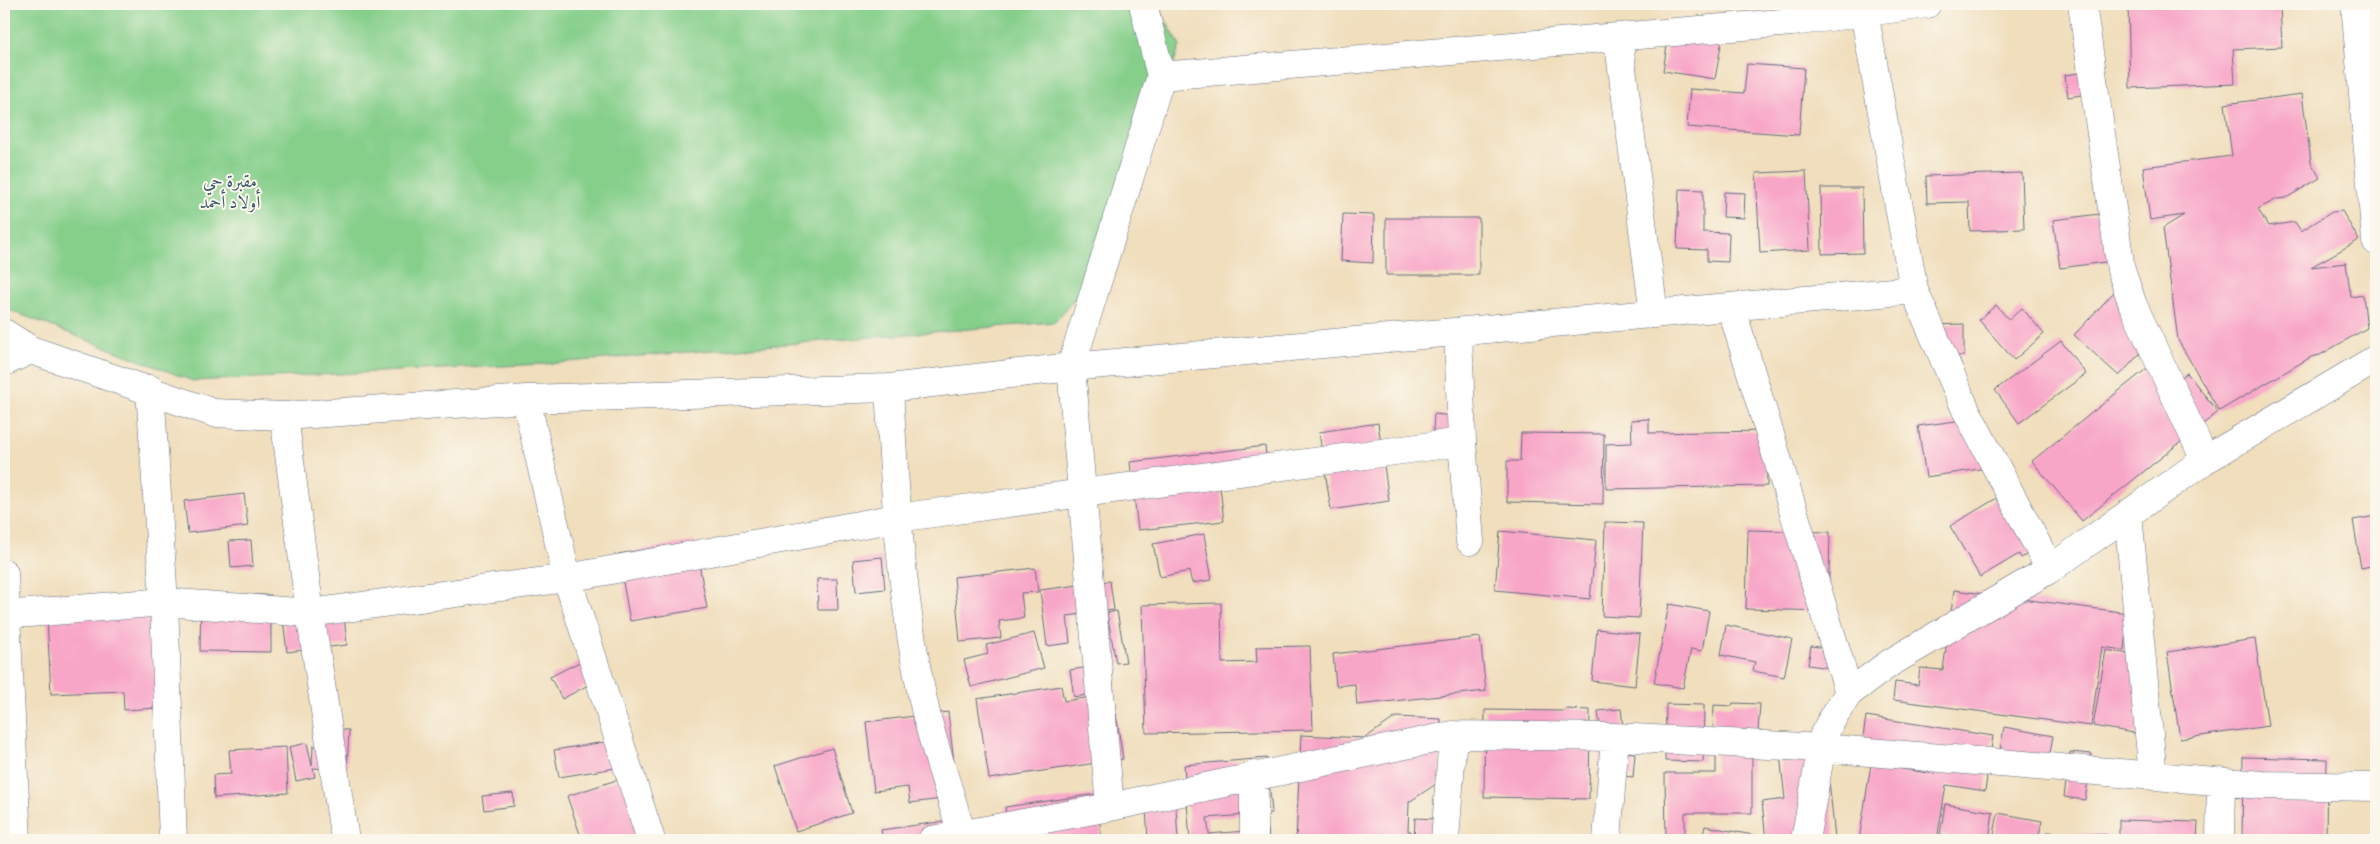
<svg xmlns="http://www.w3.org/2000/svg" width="2380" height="844" viewBox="0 0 2380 844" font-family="'IM FELL Great Primer',Amiri,serif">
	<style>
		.green { fill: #86cf8b; stroke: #507f74 }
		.building { fill: #f8a6c7 }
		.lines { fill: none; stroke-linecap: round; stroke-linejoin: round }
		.street-casing { stroke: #666c7f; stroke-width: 29 }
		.street { stroke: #fff; stroke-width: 28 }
		.labels { text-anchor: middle; stroke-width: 4; stroke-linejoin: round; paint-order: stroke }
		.park-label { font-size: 18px; fill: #365769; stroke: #fbf7ec }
	</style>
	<rect width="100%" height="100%" fill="#fbf7ec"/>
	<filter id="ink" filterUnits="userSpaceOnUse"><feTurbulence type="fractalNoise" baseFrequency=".02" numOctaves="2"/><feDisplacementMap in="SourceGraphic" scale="10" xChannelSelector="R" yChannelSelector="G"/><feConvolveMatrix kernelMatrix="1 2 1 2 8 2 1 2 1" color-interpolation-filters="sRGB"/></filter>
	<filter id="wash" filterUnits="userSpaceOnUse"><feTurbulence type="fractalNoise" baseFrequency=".0096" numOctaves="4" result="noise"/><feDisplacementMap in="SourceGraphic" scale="20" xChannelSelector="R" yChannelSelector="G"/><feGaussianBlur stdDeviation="1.12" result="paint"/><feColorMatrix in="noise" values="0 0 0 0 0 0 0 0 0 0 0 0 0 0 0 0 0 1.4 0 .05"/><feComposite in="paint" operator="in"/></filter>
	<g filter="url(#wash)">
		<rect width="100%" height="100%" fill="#f0debc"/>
		<!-- green -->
		<path class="green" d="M4,4H1157L1180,46L1096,273L1055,322L544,364L193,381L4,308Z"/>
		<g id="blocks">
			<!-- building -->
			<path class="building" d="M2128,4H2280L2282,47L2233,49L2235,84L2130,88Z
				M1670,26L1723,34L1715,79L1663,71Z
				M1747,64L1804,68L1799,135L1687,127L1690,89L1744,93Z
				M2093,71L2096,93L2068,97L2065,75Z
				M2302,94L2311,162L2320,178L2286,198L2277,199L2258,209L2268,226L2295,222L2301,231L2332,212L2342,211L2359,240L2311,267L2346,263L2351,297L2363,295L2367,328L2320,355L2311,357L2219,411L2178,340L2163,228L2184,215L2150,220L2143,167L2232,156L2225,104Z
				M1806,171L1810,250L1760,253L1756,173Z
				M2022,173L2024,229L1970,231L1969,202L1927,203L1926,176Z
				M1821,188H1862L1863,253L1822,254Z
				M1679,189L1703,190V232L1729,233L1728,262L1707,261V250L1677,249Z
				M1724,192L1745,193L1744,218L1723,217Z
				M2115,212L2121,260L2060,268L2053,220Z
				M1343,214L1374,215L1373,263L1341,261Z
				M1386,218H1479V275H1386Z
				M2116,290L2161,331L2119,376L2074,335Z
				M1996,305L2009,320L2022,308L2044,334L2014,360L1979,320Z
				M1964,324V356H1931V325Z
				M2061,341L2086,374L2019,423L1995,390Z
				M2161,357L2179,380L2187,373L2218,412L2082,521L2032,461Z
				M1434,414L1453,416L1451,432L1433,431Z
				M1979,418L1987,468L1926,477L1918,426Z
				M1649,419V433L1766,431L1767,486L1606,489V444L1632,443L1631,420Z
				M1378,423L1389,501L1331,510L1319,432Z
				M1521,433L1604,434L1603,504L1507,502V461H1520Z
				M1265,446L1268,473L1219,479L1224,521L1138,530L1130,462Z
				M2017,486L2050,541L2021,558L2019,554L1980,577L1950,526Z
				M244,494L248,526L188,533L184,501Z
				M2376,516V565L2361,568L2353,520Z
				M1605,522L1643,523L1639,618L1602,616Z
				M1748,530L1830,532L1828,611L1746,609Z
				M1500,531L1596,540L1590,599L1495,590Z
				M1204,534L1212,580L1192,583L1189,571L1160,577L1153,544Z
				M251,540L253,566L231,568L229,541Z
				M695,541L707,608L630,621L618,554Z
				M882,557L885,589L856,592L853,560Z
				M1035,568L1038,592L1021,593L1024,618L999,621L1001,638L960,642L954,577Z
				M817,579H837L838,610H818Z
				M1110,581L1114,610L1067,616L1070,643L1047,646L1040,590Z
				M1954,590L2128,613L2124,650L2102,647L2091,726L1893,700L1895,682L1918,685L1920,668L1943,670Z
				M201,594L271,595V652L200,651Z
				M342,596L347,645L287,652L281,602Z
				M1221,603L1222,663L1257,662L1256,647L1310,646L1313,730L1146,733L1142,605Z
				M1669,604L1709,611L1702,651L1691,649L1683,688L1654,683Z
				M1117,611L1126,662L1116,663L1107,613Z
				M171,613L176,707L124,710L123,691L51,694L47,618Z
				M1726,625L1792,639L1784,677L1753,671L1755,662L1721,655Z
				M1597,629L1640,634L1635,686L1592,681Z
				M1034,633L1044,668L971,687L964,660L988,654L986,645Z
				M1480,637L1486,691L1357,705L1355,684L1336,686L1333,654Z
				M2255,639L2268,726L2180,739L2167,652Z
				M1811,646L1834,649L1831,668L1808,665Z
				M2106,650L2153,658L2140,734L2093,726Z
				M595,654L607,675L562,699L550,677Z
				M1110,664L1114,691L1074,697L1070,670Z
				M1061,686L1064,701L1113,694L1123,759L989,779L977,699Z
				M1733,703L1760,704L1758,731L1713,729L1714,705L1732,706Z
				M1666,704L1704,705L1703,762L1665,761Z
				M1565,709L1590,710L1589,799L1484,797L1485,710L1565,711Z
				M1621,709L1624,735L1601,738L1598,711Z
				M948,712L958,797L910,803L908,787L874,791L866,722Z
				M1866,716L1993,736L1985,791L1946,785L1937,840H1859L1871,764L1935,774L1938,755L1862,744Z
				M1396,717L1441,719L1439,782L1409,802L1408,831H1411L1410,840H1296L1301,735L1365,738Z
				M2004,727L2053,736L2046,776L1997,768Z
				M330,729L349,730L347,770L313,768L315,777L296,781L289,747L307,743L312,766L313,746L329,747Z
				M1824,732L1835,838L1815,840H1766L1762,802L1785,799L1778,737Z
				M618,740L622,767L559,777L554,750Z
				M286,747L288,793L214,798L213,775L231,774L229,750Z
				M832,748L852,813L796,831L775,766Z
				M1601,749L1635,753L1633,777L1598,773Z
				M2070,752L2092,754L2085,800L2064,797Z
				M1716,753H1752V813H1685V840H1666L1665,773H1716Z
				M2243,757L2327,759L2326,840H2242Z
				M1267,758L1272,813L1207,818L1209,834L1268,829L1269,840H1190L1184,765Z
				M632,775L651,834L633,840H582L567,796Z
				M1125,790L1099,816L1102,840H1009L1005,807Z
				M1175,792L1178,840H1148L1145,793Z
				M513,793L514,806L484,810L482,796Z
				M1945,804L1993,812L1989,840H1972L1940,835Z
				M1998,813L2042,821L2038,840H1993Z
				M968,818L971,840H883L881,830Z
				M1415,818L1457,820L1456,840H1414Z
				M2119,820L2198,822L2197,840H2119Z
				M1705,826L1758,836L1757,840H1702Z
				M2047,832L2107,835L2106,840H2046Z
				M856,835L857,840H825V839Z"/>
		</g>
	</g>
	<g filter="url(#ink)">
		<use href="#blocks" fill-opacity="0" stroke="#666c7f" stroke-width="1"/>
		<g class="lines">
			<defs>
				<path id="street" d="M2082,4L2121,270L2133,305L2205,460
					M2355,4L2376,241
					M1864,12L1914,290L1966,410L2050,569
					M1618,37L1654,314
					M1161,76L1792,22L1927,4
					M1731,307L1849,693
					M1458,332L1462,442L1470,541
					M4,333L31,350L214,413L284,416L526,399L889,388L1071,367L1161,76L1143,4
					M4,362L31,350
					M889,388C895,495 901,603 925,709C935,753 952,796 963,840
					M150,389L164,602L173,840
					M526,399L567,578L651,840
					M284,416L310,613L345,840
					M2128,514L2153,776
					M4,573L17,840
					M4,615L164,602L310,613L567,578L897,518L1462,442
					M1254,775V840
					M1110,807L1071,367L1914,290
					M932,840L1110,807L1453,735L1615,737L1822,748L2262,785L2376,787
					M1445,840L1453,735
					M1607,840L1615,737
					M1805,840L1824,734L1835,714L1849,693L1890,663L2050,569L2205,460L2376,359
					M2220,840L2221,781"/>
			</defs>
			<!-- street casing -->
			<use href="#street" class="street-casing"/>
			<!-- street -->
			<use href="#street" class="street"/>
		</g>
	</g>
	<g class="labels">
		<!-- park labels -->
		<g class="park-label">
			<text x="230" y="187">مقبرة حي<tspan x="230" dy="21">أولاد أحمد</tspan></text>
		</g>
	</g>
	<!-- margin -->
	<rect width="2380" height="844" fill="none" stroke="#fbf7ec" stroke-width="20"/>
</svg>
